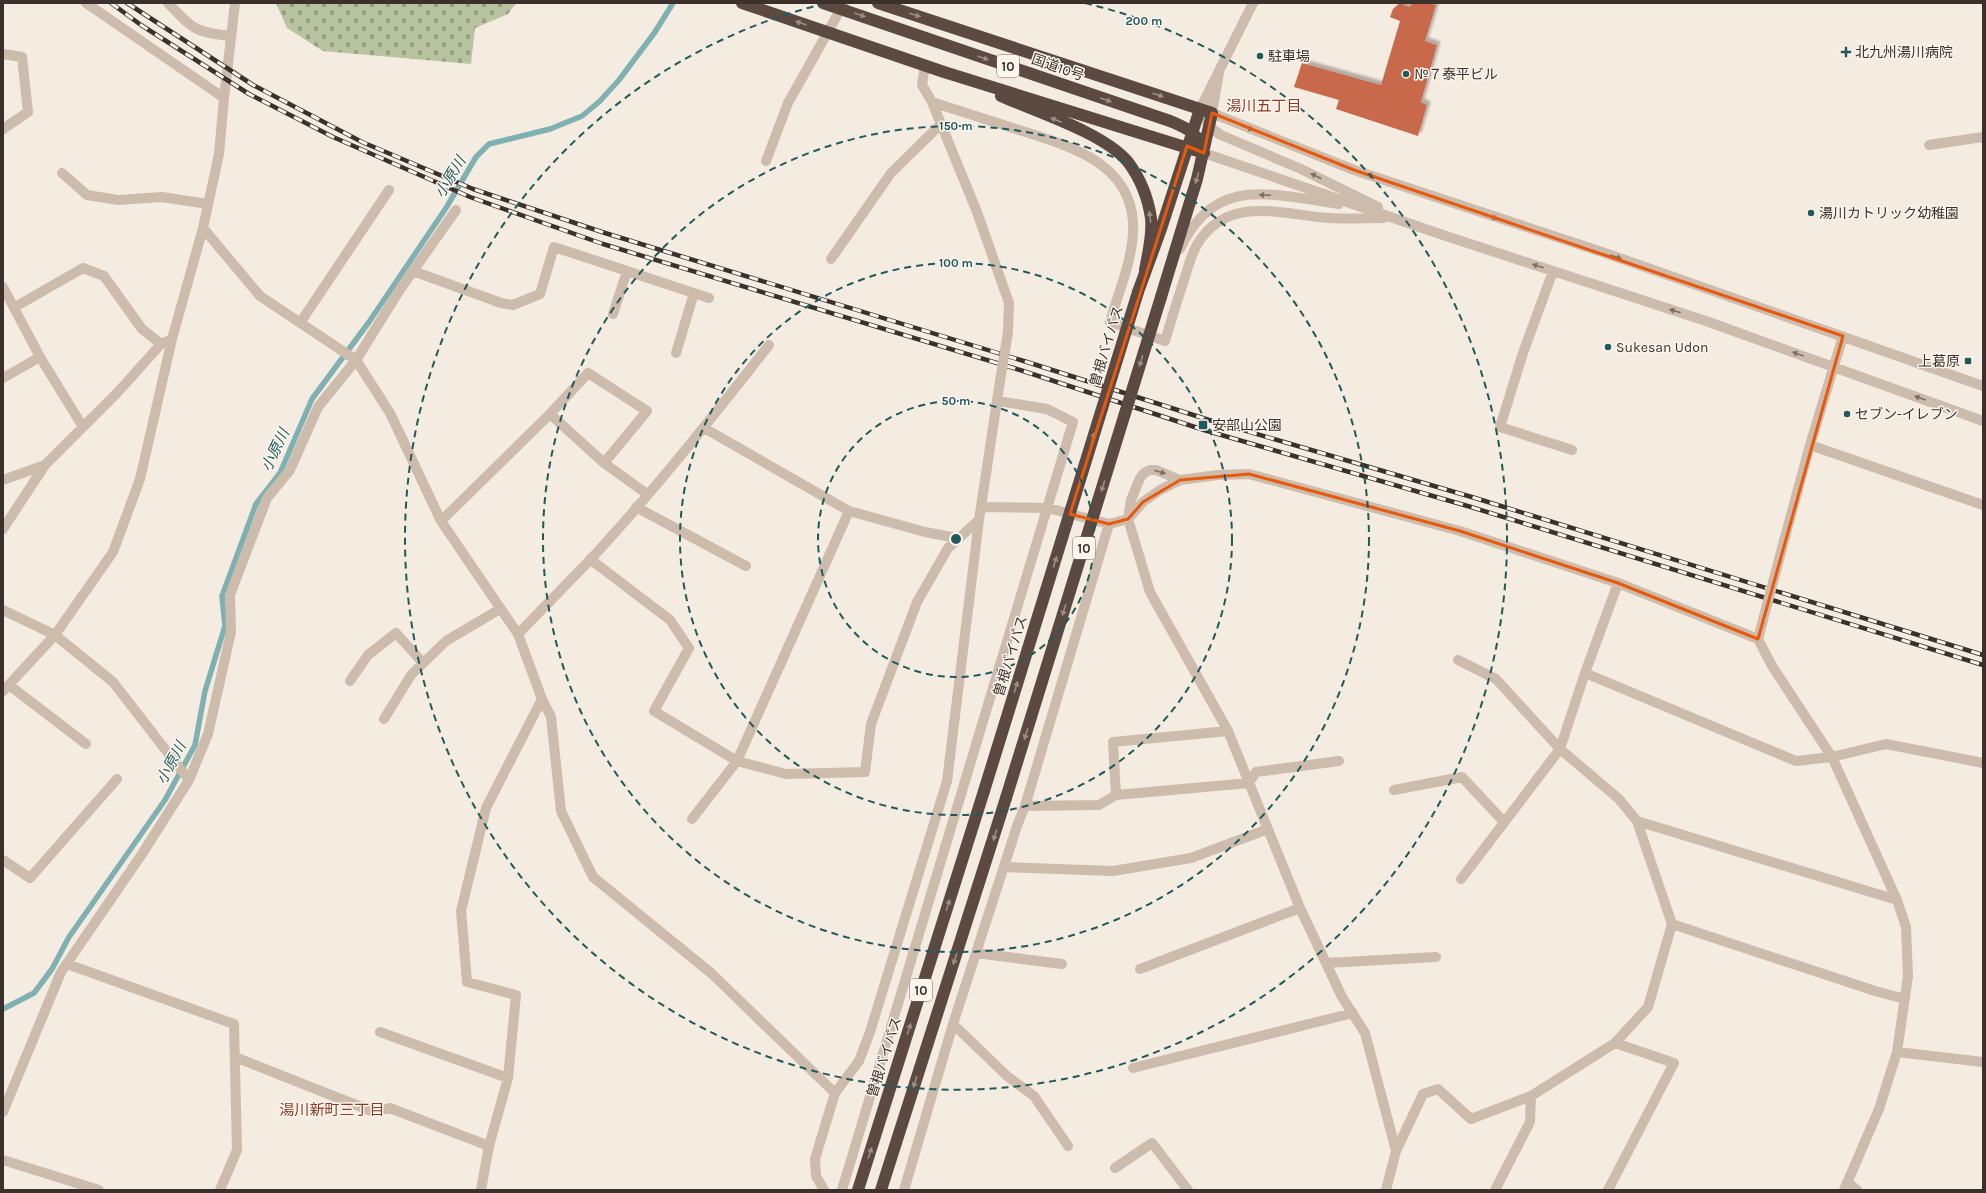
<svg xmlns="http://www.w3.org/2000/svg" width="1986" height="1193" viewBox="0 0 1986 1193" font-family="Karla,'Noto Sans JP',sans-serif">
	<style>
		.cemetery { fill: url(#cemetery-stones) }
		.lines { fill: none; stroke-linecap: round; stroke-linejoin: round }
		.stream { stroke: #7fb0b2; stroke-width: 5.5 }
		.building { fill: #c8694b; filter: url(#shadow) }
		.minor { stroke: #cdbbac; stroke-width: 10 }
		.highway { stroke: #5c4a42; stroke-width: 12 }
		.rail-casing { stroke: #3b302b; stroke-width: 4.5 }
		.rail { stroke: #fbf5ee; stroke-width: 3; stroke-dasharray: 9; stroke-linecap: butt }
		.minor-bridge { stroke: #cdbbac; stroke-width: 10 }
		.highway-bridge { stroke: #5c4a42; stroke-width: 12 }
		.oneway { fill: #9c8e87 }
		.oneway2 { fill: #7d6f65 }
		.marked { fill: none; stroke: #e8590c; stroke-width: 3; stroke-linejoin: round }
		.ring { fill: none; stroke: #1f5a5e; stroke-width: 2; stroke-dasharray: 7 5 }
		.poi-dot { fill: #1f5a5e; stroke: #fbf5ee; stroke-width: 1.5 }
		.labels { text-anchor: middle; stroke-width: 3; stroke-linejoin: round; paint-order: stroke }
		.shield { fill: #fbf5ee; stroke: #756b66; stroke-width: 1 }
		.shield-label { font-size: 13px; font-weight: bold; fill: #3b302b }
		.poi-label { font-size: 14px; fill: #3b302b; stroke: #fbf5ee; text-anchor: start }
		.street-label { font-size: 14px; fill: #3b302b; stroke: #fbf5ee }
		.neighbourhood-label { font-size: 15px; fill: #8c3b22; stroke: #fbf5ee }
		.water-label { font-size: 15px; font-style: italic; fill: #1f5a5e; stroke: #fbf5ee }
		.centre { fill: #1f5a5e; stroke: #fbf5ee; stroke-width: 2 }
		.ring-label { font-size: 12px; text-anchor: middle; font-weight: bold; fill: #1f5a5e; stroke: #fbf5ee; stroke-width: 3; stroke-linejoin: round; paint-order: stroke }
	</style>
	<defs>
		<pattern id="cemetery-stones" width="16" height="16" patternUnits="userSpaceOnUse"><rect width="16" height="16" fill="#b8c4a0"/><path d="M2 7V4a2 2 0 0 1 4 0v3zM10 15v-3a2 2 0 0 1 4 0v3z" fill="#97a083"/></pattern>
		<filter id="shadow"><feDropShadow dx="3.5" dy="-3.5" stdDeviation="1" flood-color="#0004"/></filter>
	</defs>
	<rect width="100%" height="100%" fill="#f4ebe1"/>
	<!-- cemetery -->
	<path class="cemetery" d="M276,3H516L508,14L475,28L471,64L323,51L287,28Z"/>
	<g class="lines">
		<!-- stream -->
		<path class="stream" d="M3,1009L34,993L52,969L69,937L165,800L195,745L205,691L225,626L222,596L256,504L280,473L312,399L369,322L446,208L476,157L489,144L550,129L582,116L600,101L619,80L655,32L673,3"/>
	</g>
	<!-- building -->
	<path class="building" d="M1400,3L1410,7L1412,3H1428L1436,5L1425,41L1437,45L1421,102L1427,105L1418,136L1336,109L1339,100L1294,87L1302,63L1381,85L1400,21L1390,17L1393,9Z"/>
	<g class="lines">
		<!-- minor -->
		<path class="minor" d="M86,3L224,98
			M168,3C193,29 194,32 230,36
			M1253,3L1200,109C1205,120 1210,129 1221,135L1301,169L1378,207
			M3,54L22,57L28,112L3,129
			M925,65L922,85L932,102L977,212L1009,303L1008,332
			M1219,73L1212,113L1354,170L1608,254L1983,386
			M932,102C960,111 988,120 1016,129C1065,145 1129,160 1133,222C1135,255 1119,290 1110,322L1165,341C1171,321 1177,301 1184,280C1188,268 1191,254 1198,243C1229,194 1282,215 1329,218C1347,219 1366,218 1384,218
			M1929,145L1983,137
			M1204,153L1443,235L1706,321L1983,421
			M766,161L788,103L844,3
			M62,173L87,195L118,200L162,197L208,204
			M203,228L260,296L356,360L390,413L441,521L518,634L542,699L551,717L561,811L593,877L711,973L835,1093
			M1180,249C1215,174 1272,195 1339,204
			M831,259L891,173L941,124
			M413,271L501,303L513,305L540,294L554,247L709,298
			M1553,271L1523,353L1500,427L1572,450
			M3,287L40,357L83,427
			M15,307L83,268L104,276L142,329L161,344
			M613,314L627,271
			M300,323L389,190
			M676,353L694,293
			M3,378L40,357
			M550,414L588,373L647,411L604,463
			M1810,445L1983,505
			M3,480L45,465
			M1180,480L1156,470H1150L1144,473L1140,478L1131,500L1128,519L1150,592L1228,731L1300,908L1342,997L1365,1033L1396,1151
			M636,507L746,566
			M983,507L1048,508L1109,524
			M849,511L925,532L957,538
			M441,521L550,414L604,463L647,494
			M3,529L45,465L117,393L161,344L172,339
			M1781,552L1810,445L1843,336
			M590,559L670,620L689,648L654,711L737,761L849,511L704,428
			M3,610L55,635L113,682L189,780
			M518,634C542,609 566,585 590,560C653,492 711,419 769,345
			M1758,639L1763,620
			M1458,660L1496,679L1560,749L1461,879
			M1585,673L1796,761L1832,757L1886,744L1983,763
			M350,681L368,655L396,633L423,663
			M9,685L86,744
			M3,691L55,635L113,552L140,479L172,339L203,228L219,154L224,98L235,3
			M384,719L411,675L446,641L500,609
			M1228,731L1113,742L1116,795L1249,783L1256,772L1339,761
			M1394,790L1462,777L1504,822
			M1025,806L1099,805L1116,795
			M692,819L737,761L786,774L865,772L871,724L917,602L948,548L979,520
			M1637,821L1897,900
			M3,860L30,878L117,779
			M1004,867L1113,871L1191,858L1268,829
			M1672,924L1875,991L1905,999
			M976,953L1062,964
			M1326,963L1436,957
			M67,964L234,1024L237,1150L220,1190
			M1140,969L1300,908
			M953,1024L1007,1076L1034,1096L1068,1146
			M380,1032L508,1078
			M1897,1052L1983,1062
			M235,1057L374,1112L390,1108L489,1146
			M1133,1068L1353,1013
			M3,1112L61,972L142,854L189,780L208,734L231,632L230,595L267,498L290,470L318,407L356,360L399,291L456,210
			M3,1160L99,1190
			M1115,1168L1152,1143L1188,1190
			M1847,1182L1857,1190
			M481,1190L489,1146L508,1078L516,995L467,982L461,911L486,808L542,699
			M824,1190L816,1176L815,1159L835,1093L859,1061L870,1032L947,781L979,520L1000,381
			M842,1190L1073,422L1047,409L998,401
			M904,1190L953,1024L1017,826L1025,806L1109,524L1128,519L1143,502L1160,490L1180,480L1218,475L1249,474L1460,531L1618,583L1758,639L1772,666L1832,757L1897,900L1906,927L1908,976L1897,1052L1879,1109L1844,1190
			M1386,1190L1396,1151L1423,1094L1438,1089L1471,1119L1531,1096L1615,1043L1648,1007L1672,924L1637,821L1619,799L1560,749L1585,673L1618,583
			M1495,1190L1530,1122L1531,1096
			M1608,1190L1674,1063L1615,1043"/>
		<!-- highway -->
		<path class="highway" d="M742,3L944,72L1204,153
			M823,3L1170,121C1188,129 1198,132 1204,153
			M878,3L1212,113L1197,179L1161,297
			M1001,96C1037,112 1104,133 1128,162C1140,178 1148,198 1151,218C1153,235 1148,253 1145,270
			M1138,292L1161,229L1200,109
			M858,1190L984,791
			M881,1190L1006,798"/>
		<defs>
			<path id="rail" d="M111,3L141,25L249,94L333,137L470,197L603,244L1020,370L1204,430L1471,507L1983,665
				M127,3L253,85L362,142L473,189L605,233L1027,362L1209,420L1475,498L1983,655"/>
		</defs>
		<!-- rail casing -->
		<use href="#rail" class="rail-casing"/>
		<!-- rail -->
		<use href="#rail" class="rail"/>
		<!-- minor-bridge -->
		<path class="minor-bridge" d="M1000,381L1008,332
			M1763,620L1781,552"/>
		<!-- highway-bridge -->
		<path class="highway-bridge" d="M984,791L1138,292
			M1006,798L1161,297"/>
	</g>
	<!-- one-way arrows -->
	<defs><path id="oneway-solid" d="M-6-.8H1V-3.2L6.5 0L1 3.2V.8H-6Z"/></defs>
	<g class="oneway">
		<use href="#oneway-solid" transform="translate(860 15) rotate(19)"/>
		<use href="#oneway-solid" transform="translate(915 15) rotate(18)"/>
		<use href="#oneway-solid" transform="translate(801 23) rotate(-161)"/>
		<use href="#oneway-solid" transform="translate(983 58) rotate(19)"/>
		<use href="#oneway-solid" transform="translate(1158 95) rotate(18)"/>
		<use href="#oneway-solid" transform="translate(1106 100) rotate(19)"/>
		<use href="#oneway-solid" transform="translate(1056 120) rotate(-157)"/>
		<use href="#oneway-solid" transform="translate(1197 178) rotate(106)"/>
		<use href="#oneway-solid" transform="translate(1150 217) rotate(-97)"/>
		<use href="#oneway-solid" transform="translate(1141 361) rotate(107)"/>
		<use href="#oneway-solid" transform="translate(1093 438) rotate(-73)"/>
		<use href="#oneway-solid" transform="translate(1103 486) rotate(107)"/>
		<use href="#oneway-solid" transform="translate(1055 562) rotate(-73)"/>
		<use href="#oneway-solid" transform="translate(1064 610) rotate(107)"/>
		<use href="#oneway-solid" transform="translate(1016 687) rotate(-73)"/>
		<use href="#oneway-solid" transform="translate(1026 734) rotate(107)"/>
		<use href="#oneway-solid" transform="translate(995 835) rotate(108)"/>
		<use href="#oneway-solid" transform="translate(948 905) rotate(-72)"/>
		<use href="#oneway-solid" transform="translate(955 959) rotate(108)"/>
		<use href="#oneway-solid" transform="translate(909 1029) rotate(-72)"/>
		<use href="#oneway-solid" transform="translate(915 1082) rotate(108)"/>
		<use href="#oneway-solid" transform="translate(870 1153) rotate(-72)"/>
	</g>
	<g class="oneway2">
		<use href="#oneway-solid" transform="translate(1248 128) rotate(22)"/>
		<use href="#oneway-solid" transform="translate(1369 175) rotate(19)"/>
		<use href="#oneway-solid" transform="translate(1316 176) rotate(-153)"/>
		<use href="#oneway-solid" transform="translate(1265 195) rotate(-177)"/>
		<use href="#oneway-solid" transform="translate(1492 217) rotate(19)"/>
		<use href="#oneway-solid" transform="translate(1616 257) rotate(19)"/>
		<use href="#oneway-solid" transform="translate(1538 266) rotate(-162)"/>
		<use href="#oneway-solid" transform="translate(1675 311) rotate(-162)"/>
		<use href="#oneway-solid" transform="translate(1798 354) rotate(-160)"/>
		<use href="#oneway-solid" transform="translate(1920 398) rotate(-160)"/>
		<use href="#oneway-solid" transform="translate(1160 472) rotate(16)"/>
	</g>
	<!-- marked area -->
	<path class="marked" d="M1212,113L1354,170L1843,336L1758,639L1618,583L1460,531L1249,474L1180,480L1143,502L1128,519L1109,524L1070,514L1187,146L1204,153Z"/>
	<!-- distance rings -->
	<g class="ring">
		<circle cx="956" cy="539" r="138"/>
		<circle cx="956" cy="539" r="276"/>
		<circle cx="956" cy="539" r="413"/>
		<path d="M1085 3A551 551 0 1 1 827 3"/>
	</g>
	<!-- markers -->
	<g class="poi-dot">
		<path d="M1844 46h4v4h4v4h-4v4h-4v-4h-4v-4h4z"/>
		<circle cx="1260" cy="56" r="4"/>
		<circle cx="1406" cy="74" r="4"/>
		<circle cx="1811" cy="213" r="4"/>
		<circle cx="1608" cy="347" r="4"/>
		<rect x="1964" y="357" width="8" height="8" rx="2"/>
		<circle cx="1847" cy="414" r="4"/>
		<rect x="1198" y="420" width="10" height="10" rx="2"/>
	</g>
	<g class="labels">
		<!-- shield labels -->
		<g class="shield">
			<rect x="997" y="55" width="22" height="22" rx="3"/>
			<rect x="1073" y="537" width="22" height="22" rx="3"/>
			<rect x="910" y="979" width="22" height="22" rx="3"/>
		</g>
		<g class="shield-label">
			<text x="1008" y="71">10</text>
			<text x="1084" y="553">10</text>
			<text x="921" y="995">10</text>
		</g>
		<!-- poi labels -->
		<g class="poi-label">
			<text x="1855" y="57">北九州湯川病院</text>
			<text x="1268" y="61">駐車場</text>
			<text x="1414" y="79">№７泰平ビル</text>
			<text x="1819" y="218">湯川カトリック幼稚園</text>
			<text x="1616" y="352">Sukesan Udon</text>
			<text x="1960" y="366" text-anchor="end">上葛原</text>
			<text x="1855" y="419">セブン-イレブン</text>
			<text x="1212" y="430">安部山公園</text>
		</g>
		<!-- street labels -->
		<g class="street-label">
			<text transform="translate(1058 67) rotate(19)" y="5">国道10号</text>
			<text transform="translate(1106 346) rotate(-73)" y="5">曽根バイパス</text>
			<text transform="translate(1010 656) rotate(-73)" y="5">曽根バイパス</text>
			<text transform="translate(884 1057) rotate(-72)" y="5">曽根バイパス</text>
		</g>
		<!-- neighbourhood labels -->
		<g class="neighbourhood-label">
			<text x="1264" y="111">湯川五丁目</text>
			<text x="332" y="1115">湯川新町三丁目</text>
		</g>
		<!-- water labels -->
		<g class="water-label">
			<text transform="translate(450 177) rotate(-59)" y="5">小原川</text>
			<text transform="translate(275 450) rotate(-64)" y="5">小原川</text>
			<text transform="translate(171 763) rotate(-62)" y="5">小原川</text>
		</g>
	</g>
	<circle cx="956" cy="539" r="6" class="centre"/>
	<g class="ring-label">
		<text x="1144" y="25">200 m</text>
		<text x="956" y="130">150 m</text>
		<text x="956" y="267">100 m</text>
		<text x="956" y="405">50 m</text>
	</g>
	<!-- border -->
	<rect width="1986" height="1193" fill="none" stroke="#3b302b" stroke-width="8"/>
</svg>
